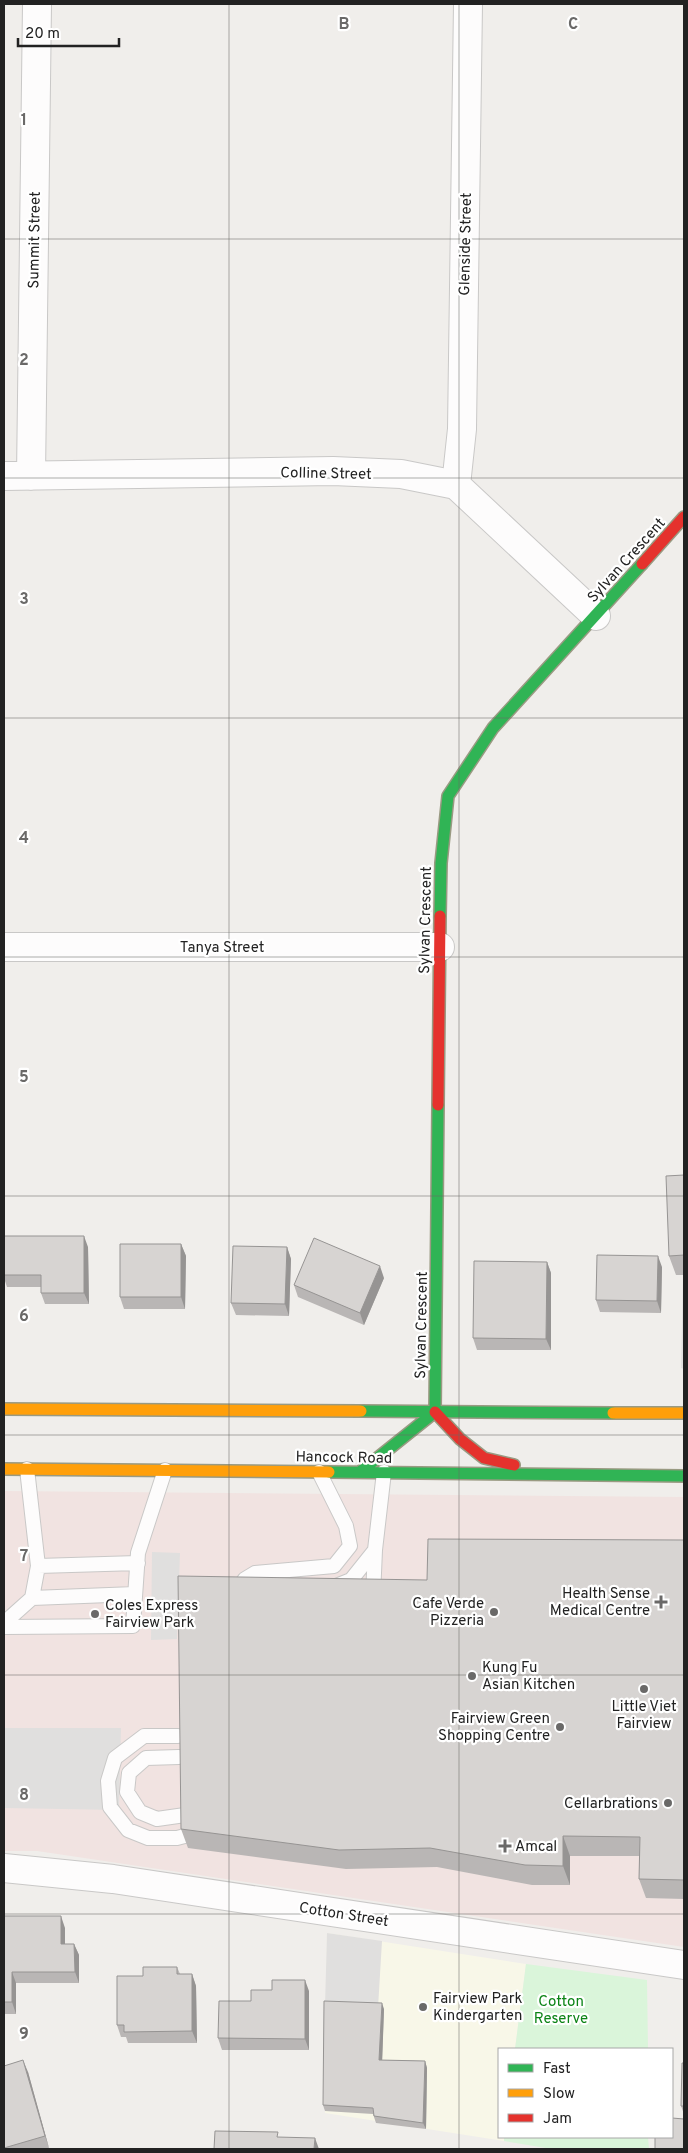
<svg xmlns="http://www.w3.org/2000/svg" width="688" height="2153" viewBox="0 0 688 2153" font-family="Overpass,sans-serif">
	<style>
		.commercial { fill: #f1e3e1 }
		.education { fill: #f8f7e8 }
		.park { fill: #daf5da }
		.parking { fill: #e0dfde }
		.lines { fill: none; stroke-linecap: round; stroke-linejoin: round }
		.lane-casing { stroke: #c9c8c7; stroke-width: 16 }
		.street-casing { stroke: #c9c8c7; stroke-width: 30 }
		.fast-casing { stroke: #999a82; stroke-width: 14 }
		.slow-casing { stroke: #999a82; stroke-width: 14 }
		.jam-casing { stroke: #999a82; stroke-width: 14 }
		.lane { stroke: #fdfcfc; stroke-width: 14 }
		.street { stroke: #fdfcfc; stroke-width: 28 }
		.fast { stroke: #30b455; stroke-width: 11 }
		.slow { stroke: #ff9f0a; stroke-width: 11 }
		.jam { stroke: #e5322d; stroke-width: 11 }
		.wall { fill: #b9b6b5 }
		.shaded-wall { fill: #969493 }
		.building { fill: #d7d4d2; stroke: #969493 }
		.grid { fill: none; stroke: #6a6968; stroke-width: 1; stroke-opacity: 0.55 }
		.poi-dot { fill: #6a6968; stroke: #fff; stroke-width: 2 }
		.labels { text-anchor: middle; stroke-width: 4.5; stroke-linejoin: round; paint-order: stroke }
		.street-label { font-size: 15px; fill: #222; stroke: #fff }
		.poi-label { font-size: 15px; fill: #222; stroke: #fff; text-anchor: end }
		.park-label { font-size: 15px; fill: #0c8416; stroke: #fff }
		.grid-label { font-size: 16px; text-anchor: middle; font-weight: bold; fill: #6a6968; stroke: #fff; stroke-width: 4.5; stroke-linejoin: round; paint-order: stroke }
	</style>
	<rect width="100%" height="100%" fill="#f0eeeb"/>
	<!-- commercial -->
	<path class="commercial" d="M4,1491L684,1497V1947L37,1851H4Z"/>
	<!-- education -->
	<path class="education" d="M327,1933L526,1964L515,2049H499V2137H504V2141L325,2113Z"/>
	<!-- park -->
	<path class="park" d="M526,1964L647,1980L648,2049H515Z
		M504,2137H648L649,2149H552L504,2141Z"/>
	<!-- parking -->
	<path class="parking" d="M683,1277H684V1369L681,1368Z
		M152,1552L180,1553L177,1639L151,1640Z
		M4,1728H121L119,1810L4,1808Z
		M327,1933L382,1941L378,2008L325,2006Z"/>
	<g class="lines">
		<defs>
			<path id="lane" d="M27,1469L38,1566L32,1598
				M38,1566L138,1563
				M336,1586L351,1580L375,1550
				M237,1590L245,1579L255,1573L334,1566L350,1546L346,1526L319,1472
				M373,1596L375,1550L384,1472
				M4,1623L32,1598L135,1594
				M4,1627L133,1626L138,1553L165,1470
				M178,1736H144L115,1758L108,1781L110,1807L128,1830L148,1838H177L200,1832
				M179,1757L146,1758L129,1773L127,1792L140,1812L157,1819L199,1813"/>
			<path id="street" d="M4,476L333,471L401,474L456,485L596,616
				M31,476L37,4
				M456,485L462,429L468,4
				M4,947H440
				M4,1868L113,1879L684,1965"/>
			<path id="fast" d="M440,916L441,863L448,796L493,728L642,564
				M361,1411L613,1413
				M435,1412L438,1105
				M329,1472L684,1476
				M360,1472L435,1412"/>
			<path id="slow" d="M4,1409L361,1411
				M613,1413H684
				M4,1469L329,1472"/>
			<path id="jam" d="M642,564L684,517
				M438,1105L440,916
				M435,1412L460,1439L484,1458L514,1465"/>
		</defs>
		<!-- lane casing -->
		<use href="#lane" class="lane-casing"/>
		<!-- street casing -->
		<use href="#street" class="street-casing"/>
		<!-- fast casing -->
		<use href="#fast" class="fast-casing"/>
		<!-- slow casing -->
		<use href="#slow" class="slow-casing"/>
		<!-- jam casing -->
		<use href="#jam" class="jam-casing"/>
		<!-- lane -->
		<use href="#lane" class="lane"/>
		<!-- street -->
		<use href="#street" class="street"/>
		<!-- fast -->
		<use href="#fast" class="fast"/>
		<!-- slow -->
		<use href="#slow" class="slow"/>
		<!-- jam -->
		<use href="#jam" class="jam"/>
	</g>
	<!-- wall -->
	<path class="wall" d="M684,1175V1275H676L669,1256Z
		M4,1236L88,1247L89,1304H45L41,1293V1287H7L4,1278Z
		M181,1244L186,1256L185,1309H124L120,1297Z
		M287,1247L291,1259L289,1316L236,1315L231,1303Z
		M547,1262L551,1273V1350H477L473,1338Z
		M662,1267L661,1313L600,1312L596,1300Z
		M384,1278L364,1325L298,1297L294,1285Z
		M684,1540V1899L646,1898L639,1879L640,1856H570V1885H532L437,1867L346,1869L188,1848L181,1829L427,1580Z
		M4,1916L65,1928V1944H74L79,1955V1983H16V2014H4Z
		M177,1967L180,1974H192L196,1986L197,2043H128L126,2037H121L117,2025L143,1976Z
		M309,1991V2050H222L218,2038L251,2001Z
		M384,2009L382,2060L425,2061L427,2068L426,2129L376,2123L373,2114L325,2111L323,2105Z
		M684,2063V2114L681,2106Z
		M4,2066L28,2072L49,2148L43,2149H4Z"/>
	<!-- shaded-wall -->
	<path class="shaded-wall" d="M84,1236L88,1247L89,1304L84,1293Z
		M181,1244L186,1256L185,1309L181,1297Z
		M287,1247L291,1259L289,1316L285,1304Z
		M658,1256L662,1267L661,1313L657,1301Z
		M547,1262L551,1273V1350L546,1339Z
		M380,1266L384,1278L364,1325L360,1313Z
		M563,1836L570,1856V1885L563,1866Z
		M61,1916L65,1928V1955L61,1944Z
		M74,1944L79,1955V1983L75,1972Z
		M12,1972L16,1983V2014L12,2002Z
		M192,1974L196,1986L197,2043L192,2031Z
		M305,1980L309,1991V2050L305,2039Z
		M382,2003L384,2009L382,2066L379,2060Z
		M23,2060L28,2072L49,2148L45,2136Z
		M425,2061L427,2068L426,2129L423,2123Z
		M315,2138L319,2149H314Z"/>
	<!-- building -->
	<path class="building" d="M684,1175V1255L669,1256L666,1176Z
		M4,1236H84V1293H41V1275H4Z
		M314,1238L380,1266L360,1313L294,1285Z
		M120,1244H181V1297H120Z
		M233,1246L287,1247L285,1304L231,1303Z
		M597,1255L658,1256L657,1301L596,1300Z
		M474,1261L547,1262L546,1339L473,1338Z
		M428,1539L684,1540V1880L639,1879L640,1837L563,1836V1866L525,1865L430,1848L339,1850L181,1829L178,1576L427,1580Z
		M4,1916H61V1944H74L75,1972H12V2002H4Z
		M143,1967H177V1974H192V2031L124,2032V2025H117V1976H143Z
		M272,1980H305V2039L218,2038L219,2001H251V1990H272Z
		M324,2001L382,2003L379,2060L425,2061L423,2123L374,2116L373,2108L323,2105Z
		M23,2060L45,2136L4,2148V2066Z
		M682,2063H684V2106H681Z
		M672,2118L684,2119V2149H655V2137H672Z
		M215,2131L278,2132L277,2137L315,2138L314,2149H214Z"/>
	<!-- grid -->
	<path class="grid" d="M229,4V2149M459,4V2149M4,239H684M4,478H684M4,718H684M4,957H684M4,1196H684M4,1435H684M4,1675H684M4,1914H684"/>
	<!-- markers -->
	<g class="poi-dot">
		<path d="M658.5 1594.5h5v5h5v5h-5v5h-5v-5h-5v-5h5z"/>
		<circle cx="494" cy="1612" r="5"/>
		<circle cx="95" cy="1614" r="5"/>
		<circle cx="472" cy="1676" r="5"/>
		<circle cx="644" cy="1689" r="5"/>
		<circle cx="560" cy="1727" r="5"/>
		<circle cx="668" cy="1803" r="5"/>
		<path d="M502.5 1838.5h5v5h5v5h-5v5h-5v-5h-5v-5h5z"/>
		<circle cx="423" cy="2007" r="5"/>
	</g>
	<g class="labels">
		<!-- street labels -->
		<g class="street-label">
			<text transform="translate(34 240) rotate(-89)" y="5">Summit Street</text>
			<text transform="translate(465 244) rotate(-89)" y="5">Glenside Street</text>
			<text transform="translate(326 473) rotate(1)" y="5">Colline Street</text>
			<text transform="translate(626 560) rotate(-48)" y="5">Sylvan Crescent</text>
			<text transform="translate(425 920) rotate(-89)" y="5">Sylvan Crescent</text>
			<text x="222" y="952">Tanya Street</text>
			<text transform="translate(421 1325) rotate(-89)" y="5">Sylvan Crescent</text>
			<text transform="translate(344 1457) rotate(1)" y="5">Hancock Road</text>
			<text transform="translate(344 1914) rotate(9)" y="5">Cotton Street</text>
		</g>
		<!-- poi labels -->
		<g class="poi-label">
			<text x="650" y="1598">Health Sense<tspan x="650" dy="17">Medical Centre</tspan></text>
			<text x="484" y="1608">Cafe Verde<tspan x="484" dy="17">Pizzeria</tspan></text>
			<text x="105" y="1610" text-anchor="start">Coles Express<tspan x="105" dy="17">Fairview Park</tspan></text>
			<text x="482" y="1672" text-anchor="start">Kung Fu<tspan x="482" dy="17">Asian Kitchen</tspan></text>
			<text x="644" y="1711" text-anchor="middle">Little Viet<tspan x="644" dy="17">Fairview</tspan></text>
			<text x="550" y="1723">Fairview Green<tspan x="550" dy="17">Shopping Centre</tspan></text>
			<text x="658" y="1808">Cellarbrations</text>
			<text x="515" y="1851" text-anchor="start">Amcal</text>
			<text x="433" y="2003" text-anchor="start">Fairview Park<tspan x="433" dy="17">Kindergarten</tspan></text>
		</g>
		<!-- park labels -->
		<g class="park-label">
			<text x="561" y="2006">Cotton<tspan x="561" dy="17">Reserve</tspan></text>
		</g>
	</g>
	<g class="grid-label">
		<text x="344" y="29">B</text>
		<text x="573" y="29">C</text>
		<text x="24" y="125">1</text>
		<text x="24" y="365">2</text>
		<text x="24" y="604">3</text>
		<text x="24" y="843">4</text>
		<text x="24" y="1082">5</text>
		<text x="24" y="1321">6</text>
		<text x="24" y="1561">7</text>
		<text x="24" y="1800">8</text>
		<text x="24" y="2039">9</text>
	</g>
	<!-- border -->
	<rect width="688" height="2153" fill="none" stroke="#222222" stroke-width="10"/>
	<!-- legend -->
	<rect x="498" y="2048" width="175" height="90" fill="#ffffff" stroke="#a7a7a7"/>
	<rect x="508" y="2064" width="25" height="8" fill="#30b455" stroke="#a7a7a7"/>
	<text x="543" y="2073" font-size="15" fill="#222222">Fast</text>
	<rect x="508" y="2089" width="25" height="8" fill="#ff9f0a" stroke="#a7a7a7"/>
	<text x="543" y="2098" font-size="15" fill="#222222">Slow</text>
	<rect x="508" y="2114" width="25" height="8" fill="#e5322d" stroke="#a7a7a7"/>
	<text x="543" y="2123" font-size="15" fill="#222222">Jam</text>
	<!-- scale -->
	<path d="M18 38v8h101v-8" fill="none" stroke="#222222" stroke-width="2.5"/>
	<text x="25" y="38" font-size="15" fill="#222222" stroke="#ffffff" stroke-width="4" paint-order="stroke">20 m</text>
</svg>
